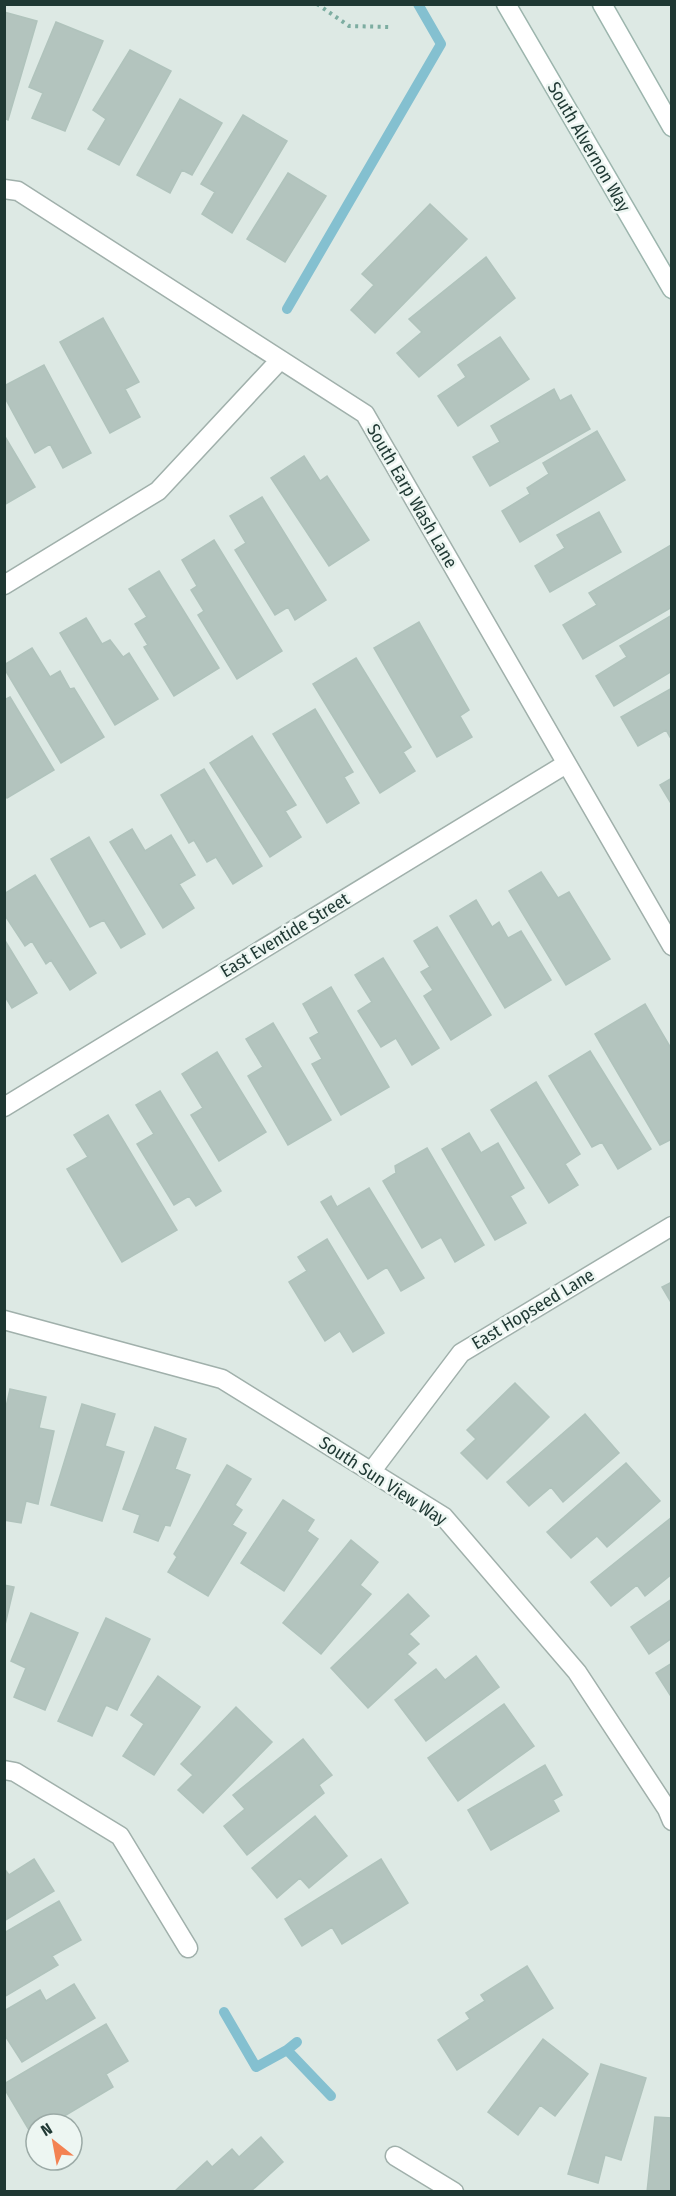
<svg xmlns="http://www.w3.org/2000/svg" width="676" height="2196" viewBox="0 0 676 2196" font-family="'Fira Sans Condensed',sans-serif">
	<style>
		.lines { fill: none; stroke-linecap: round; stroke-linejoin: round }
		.stream { stroke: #84c0d0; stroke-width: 10 }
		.building { fill: #b3c4be; stroke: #b0c3bc; stroke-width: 1.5 }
		.street-casing { stroke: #a0b0ab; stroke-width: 21 }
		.secondary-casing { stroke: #9cb5ad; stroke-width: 21 }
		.path { stroke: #7dada1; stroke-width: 4; stroke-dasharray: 3 4.5; stroke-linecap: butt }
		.street { stroke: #fff; stroke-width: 18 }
		.secondary { stroke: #fff; stroke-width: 18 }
		.labels { text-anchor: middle; stroke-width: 5; stroke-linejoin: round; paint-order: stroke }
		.street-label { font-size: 18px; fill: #1f3833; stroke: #edf6f2 }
	</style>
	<rect width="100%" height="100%" fill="#dde9e4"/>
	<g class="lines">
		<!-- stream -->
		<path class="stream" d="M287,309L441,44L418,4
			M224,2012L256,2067L287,2050
			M297,2042L287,2050L331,2096"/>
	</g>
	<!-- building -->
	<path class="building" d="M4,12L37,21L8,120L4,118Z
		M56,22L103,41L65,131L32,118L43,93L29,87Z
		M130,50L171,71L119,165L88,149L106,119L93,110Z
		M180,99L222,123L192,175L182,170L170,193L137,175Z
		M243,115L287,141L232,233L202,214L215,192L201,184Z
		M288,173L326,196L285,262L247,239Z
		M430,204L467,239L375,333L351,310L374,285L362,274Z
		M486,257L515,298L419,377L397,353L422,332L409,319Z
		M103,318L139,382L125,389L140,417L110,433L60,342Z
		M500,337L529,379L458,426L438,396L466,377L458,365Z
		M44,365L91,453L63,468L50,444L35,453L4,396V386Z
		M554,389L560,401L571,395L590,429L490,486L473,457L500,442L491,426Z
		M597,431L625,480L520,542L502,511L530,494L527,488L549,474L543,463Z
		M4,435L35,487L4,505Z
		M304,456L320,481L327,476L369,540L329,566L271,478Z
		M262,497L326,600L295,620L288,607L275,615L235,550L246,543L230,516Z
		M599,512L621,552L550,592L535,566L565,548L557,535Z
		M214,540L282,651L237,679L198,615L204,611L191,590L197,586L182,560Z
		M671,545L672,607L583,659L563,625L597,605L589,593Z
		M159,571L219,668L174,696L144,647L148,645L135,624L147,617L129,589Z
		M672,615V671L614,706L596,676L627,657L620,646Z
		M86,618L102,644L110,640L123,657L129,653L158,699L115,725L60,633Z
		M419,622L469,710L460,716L472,737L437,757L374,648Z
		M32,648L50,677L60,671L70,689L74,688L104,737L61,763L4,668V665Z
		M356,658L411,747L403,752L415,771L380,793L313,684Z
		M672,688V736L670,737L666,730L638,746L621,717Z
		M10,697L54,770L7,798L4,794V700Z
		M315,709L353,772L344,777L359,803L327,823L273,734Z
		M252,736L296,805L285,811L301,837L270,857L210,763Z
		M204,769L262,866L233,884L216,857L207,862L194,840L189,843L161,795Z
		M672,778V805L660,785Z
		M132,829L145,851L171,835L195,875L179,884L194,908L163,928L110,842Z
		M89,837L145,934L121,948L104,920L90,927L51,859Z
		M541,872L558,898L569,892L610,959L566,985L509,891Z
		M35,875L96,973L70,990L51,960L46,964L32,941L25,946L4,914V894Z
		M476,900L492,927L499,922L508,938L521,931L551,980L505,1008L450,916Z
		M437,927L491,1015L451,1040L424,996L433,990L421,972L430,967L414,941Z
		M4,939L37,993L12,1008L4,995Z
		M383,958L439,1048L412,1065L396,1038L381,1047L358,1011L372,1002L355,975Z
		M331,987L389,1087L341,1115L312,1064L322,1059L310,1038L319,1033L303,1004Z
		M645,1004L672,1050V1139L660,1145L595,1034Z
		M273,1023L331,1120L288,1145L248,1076L263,1067L246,1039Z
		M590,1051L651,1149L618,1169L602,1142L592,1147L549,1076Z
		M217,1052L266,1132L219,1161L191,1115L203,1108L182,1074Z
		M536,1082L580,1154L565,1164L578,1185L549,1203L491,1110Z
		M160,1091L221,1191L196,1206L189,1196L174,1205L137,1144L154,1134L136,1105Z
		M108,1115L177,1230L122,1262L67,1169L88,1157L74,1135Z
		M469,1133L481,1153L498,1143L524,1188L510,1196L526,1223L495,1240L442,1149Z
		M427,1148L484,1245L455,1262L441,1237L422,1248L383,1181L396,1173L395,1166Z
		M369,1188L424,1278L401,1291L387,1267L368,1279L321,1202L331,1196L337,1207Z
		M327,1239L384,1333L353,1352L340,1331L325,1341L289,1282L307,1271L298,1257Z
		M672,1282V1304L662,1287Z
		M515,1383L549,1417L487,1479L461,1453L476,1439L467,1430Z
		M10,1389L46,1397L39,1428L54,1431L38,1504L26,1501L21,1523L4,1520V1416Z
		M82,1404L115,1414L105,1446L124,1452L102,1521L51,1505Z
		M585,1414L619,1453L563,1502L551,1487L529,1506L507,1482Z
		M155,1427L186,1439L175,1469L190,1475L170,1526L165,1525L158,1541L134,1532L140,1515L123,1509Z
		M626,1463L660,1501L607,1547L597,1536L571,1558L547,1532Z
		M227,1465L251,1479L235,1505L242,1510L232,1525L246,1533L208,1596L168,1572L177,1557L174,1554Z
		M283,1500L314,1520L307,1531L318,1539L284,1591L241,1563Z
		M672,1517V1574L645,1596L637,1585L611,1606L591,1582Z
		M351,1540L378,1562L360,1585L371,1594L321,1654L283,1623Z
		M4,1585L14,1587L4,1629Z
		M408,1594L429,1616L409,1634L419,1644L407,1654L416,1663L368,1708L331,1668Z
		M672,1599V1638L649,1654L631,1627Z
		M31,1613L78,1633L45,1710L14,1697L26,1668L11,1661Z
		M106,1618L150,1639L117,1710L106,1705L92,1736L58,1721Z
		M476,1656L499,1687L426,1741L395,1700L436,1669L445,1680Z
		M672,1663V1698L656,1673Z
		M158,1676L200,1707L154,1775L123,1756L144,1724L131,1715Z
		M504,1704L534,1746L458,1801L428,1758Z
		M236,1707L272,1742L203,1813L178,1790L193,1775L181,1764Z
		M303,1739L332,1775L319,1785L324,1793L247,1855L224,1826L245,1809L233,1795Z
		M545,1765L562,1795L553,1800L559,1811L491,1850L468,1810Z
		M315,1816L347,1856L309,1888L300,1878L277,1898L252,1868Z
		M34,1859L54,1891L4,1921V1868L9,1875Z
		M381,1859L408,1903L342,1944L332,1927L302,1946L285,1919Z
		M59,1901L81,1940L52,1956L58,1965L4,1997V1933Z
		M527,1966L553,2008L457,2070L438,2040L470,2019L466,2013L485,2001L481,1995Z
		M74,1984L95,2018L22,2062L4,2034V2011L40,1990L46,2001Z
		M106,2024L128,2061L106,2074L113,2087L51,2124H36V2133L32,2135L4,2088V2084Z
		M543,2039L588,2074L555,2116L540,2105L518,2135L488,2112Z
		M601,2064L646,2078L621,2160L605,2155L598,2183L568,2174Z
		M655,2117L672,2118V2192H647Z
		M261,2137L283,2162L250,2192H174L207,2161L212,2167L232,2149L239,2157Z"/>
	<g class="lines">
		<defs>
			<path id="street" d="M4,189L18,191L365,414L672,946
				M4,585L158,491L280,360
				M4,1107L566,764
				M4,1320L222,1379L444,1517L577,1672L667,1809L672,1821
				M371,1472L461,1353L672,1226
				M4,1770L15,1772L120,1836L188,1948
				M395,2156L454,2192"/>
			<path id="secondary" d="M506,4L672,289
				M602,4L672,127"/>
		</defs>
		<!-- street casing -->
		<use href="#street" class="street-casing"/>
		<!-- secondary casing -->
		<use href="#secondary" class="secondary-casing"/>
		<!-- path -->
		<path class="path" d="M317,4L349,26L390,27"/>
		<!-- street -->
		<use href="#street" class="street"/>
		<!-- secondary -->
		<use href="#secondary" class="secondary"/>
	</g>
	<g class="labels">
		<!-- street labels -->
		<g class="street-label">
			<text transform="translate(589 147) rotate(60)" y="6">South Alvernon Way</text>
			<text transform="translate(412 496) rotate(60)" y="6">South Earp Wash Lane</text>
			<text transform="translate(285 935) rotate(-31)" y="6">East Eventide Street</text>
			<text transform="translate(533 1309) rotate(-31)" y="6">East Hopseed Lane</text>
			<text transform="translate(383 1481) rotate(33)" y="6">South Sun View Way</text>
		</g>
	</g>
	<!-- border -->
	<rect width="676" height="2196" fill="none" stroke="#1f3833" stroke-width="12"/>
	<!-- north arrow -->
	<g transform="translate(54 2142) rotate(329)"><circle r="28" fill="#edf6f2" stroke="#9baaa6" stroke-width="1.5"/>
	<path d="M0-4.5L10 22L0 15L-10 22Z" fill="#f38252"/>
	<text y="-9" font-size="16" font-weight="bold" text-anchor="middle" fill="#1f3833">N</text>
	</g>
</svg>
